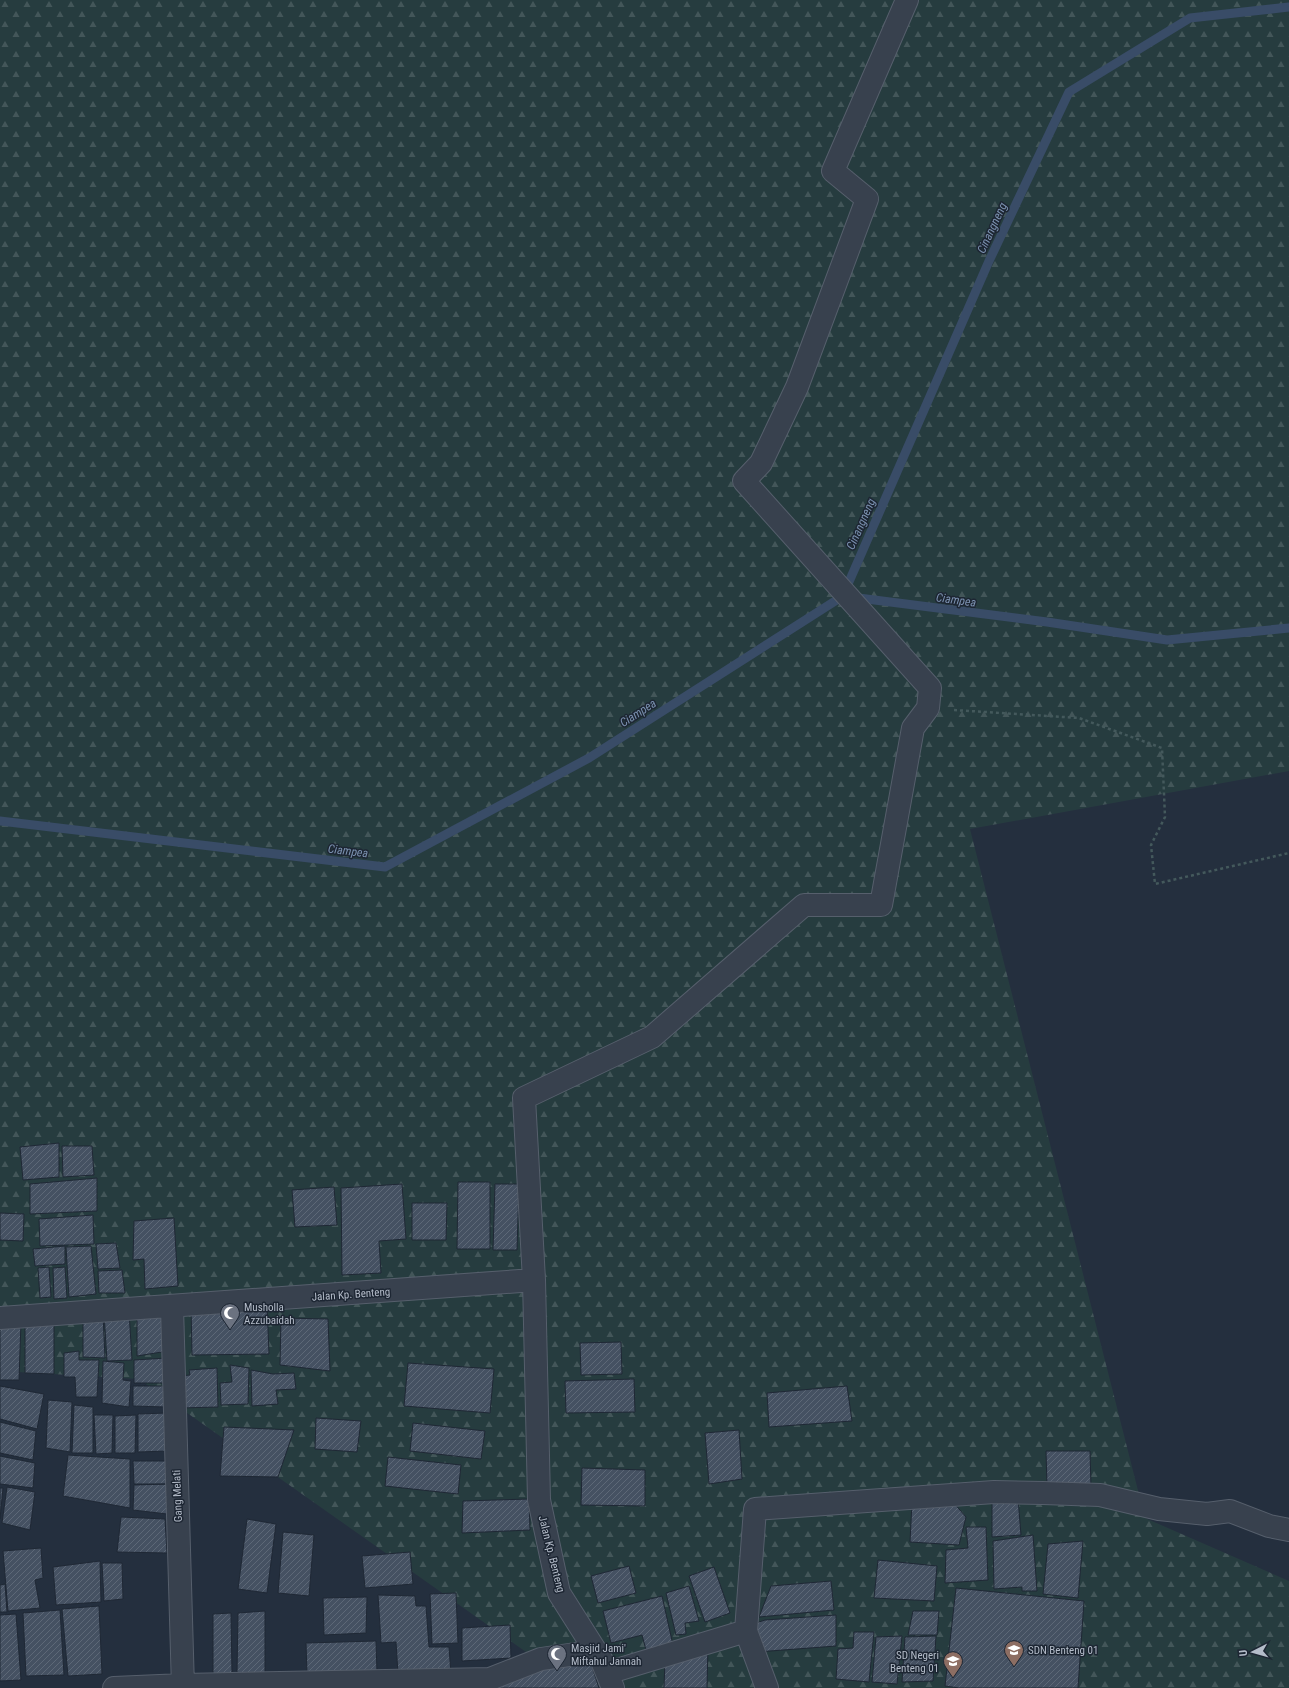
<svg xmlns="http://www.w3.org/2000/svg" width="1289" height="1688" viewBox="0 0 1289 1688" font-family="'Roboto Condensed',sans-serif">
	<style>
		.forest { fill: url(#forest-firs) }
		.lines { fill: none; stroke-linecap: round; stroke-linejoin: round }
		.stream { stroke: #394c67; stroke-width: 9 }
		.building { fill: url(#building-hatch); stroke: #1f2835 }
		.street-casing { stroke: #565f6c; stroke-width: 24 }
		.path { stroke: #44595c; stroke-width: 2.5; stroke-dasharray: 3 3; stroke-linecap: butt }
		.street { stroke: #38414e; stroke-width: 22 }
		.labels { text-anchor: middle; stroke-width: 3; stroke-linejoin: round; paint-order: stroke }
		.street-label { font-size: 11px; fill: #b4bcc9; stroke: #1d2633 }
		.poi-label { font-size: 11px; fill: #b4bcc9; stroke: #1d2633; text-anchor: start }
		.water-label { font-size: 12px; font-style: italic; fill: #7c92b1; stroke: #1d2633 }
	</style>
	<defs>
		<pattern id="forest-firs" width="22" height="20" patternUnits="userSpaceOnUse"><rect width="22" height="20" fill="#263c3f"/><path d="M5 1l3.5 6h-7zM16 11l3.5 6h-7z" fill="#435659"/></pattern>
		<pattern id="building-hatch" width="6" height="6" patternUnits="userSpaceOnUse"><rect width="6" height="6" fill="#455162"/><path d="M-1 1l2-2M0 6l6-6M5 7l2-2" fill="none" stroke="#5d6877"/></pattern>
	</defs>
	<rect width="100%" height="100%" fill="#242f3e"/>
	<!-- forest -->
	<path class="forest" d="M0,0H1289V771L970,829L1145,1518L1289,1581V1688H577L139,1379L0,1371Z"/>
	<g class="lines">
		<!-- stream -->
		<path class="stream" d="M845,591L989,261L1069,92L1190,18L1289,7
			M0,821L385,867L589,758L843,596L1047,622L1167,640L1289,628"/>
	</g>
	<!-- building -->
	<path class="building" d="M59,1143V1177L23,1180L20,1147Z
		M62,1146H92L94,1175L63,1177Z
		M97,1178V1211L30,1214V1184Z
		M458,1182H490V1249H457Z
		M402,1184L406,1239L379,1241L381,1273L342,1275L341,1188Z
		M495,1184H519L517,1250H493Z
		M334,1187L337,1225L295,1227L292,1190Z
		M412,1203H447L446,1240H412Z
		M0,1213L24,1214L23,1241L0,1240Z
		M93,1215L94,1244L40,1246L39,1219Z
		M174,1218L178,1286L145,1289L144,1259L133,1260L134,1221Z
		M116,1243L120,1268L98,1269L96,1244Z
		M65,1246V1264L35,1266L33,1249Z
		M91,1246L96,1294L69,1297L66,1247Z
		M49,1267L51,1297L40,1298L38,1268Z
		M65,1267L67,1298L54,1299L53,1268Z
		M122,1270L125,1293H99L98,1271Z
		M267,1304L269,1354L192,1355L191,1306Z
		M164,1310L168,1351L137,1356V1311Z
		M129,1311L132,1360L107,1361L104,1313Z
		M83,1314H103L105,1358L83,1357Z
		M54,1318V1374L25,1373V1320Z
		M281,1318L328,1319L330,1371L280,1365Z
		M21,1322L19,1380H0V1323Z
		M621,1342L622,1374L581,1375L580,1343Z
		M79,1351V1360H99L97,1397H76L75,1377H64V1353Z
		M167,1358L169,1383H134V1360Z
		M103,1361L124,1363L123,1380L131,1381L129,1407L102,1403Z
		M408,1363L494,1369L490,1413L404,1406Z
		M230,1365L249,1368L248,1404L221,1405L220,1383L232,1382Z
		M217,1368L218,1407L180,1408L179,1376L190,1375L189,1370Z
		M251,1370L273,1374L294,1373L296,1389L276,1390L278,1404L252,1406Z
		M634,1379L635,1412L566,1413L565,1381Z
		M0,1386L44,1394L37,1429L0,1419Z
		M133,1386H168L166,1407L133,1406Z
		M847,1386L852,1421L769,1427L767,1393Z
		M48,1400L72,1402L70,1452L46,1448Z
		M74,1405L93,1407V1453H72Z
		M167,1413L168,1451L138,1452V1414Z
		M94,1415H113L112,1453L96,1454Z
		M136,1415L135,1453H115V1416Z
		M316,1418L361,1421L357,1452L315,1449Z
		M0,1422L36,1431L33,1460L0,1453Z
		M413,1423L485,1431L481,1459L410,1451Z
		M224,1427L294,1430L278,1477L220,1476Z
		M739,1430L742,1479L709,1484L705,1433Z
		M1046,1451H1090L1091,1487H1047Z
		M68,1455L130,1459V1508L63,1496Z
		M0,1456L35,1463L33,1488L0,1484Z
		M388,1457L461,1465L458,1494L385,1486Z
		M133,1461H166V1484H134Z
		M582,1468L645,1470V1506L581,1505Z
		M167,1484V1514L133,1510L134,1485Z
		M7,1487L35,1492L30,1530L2,1523Z
		M0,1488H3L0,1519Z
		M1018,1498L1021,1535L992,1537V1499Z
		M529,1499L530,1530L462,1533L463,1501Z
		M912,1502H953L966,1517L959,1545L910,1542Z
		M121,1517L165,1519L167,1553L117,1552Z
		M247,1519L276,1524L267,1593L238,1589Z
		M966,1527H986L988,1580L945,1583L946,1550L968,1548Z
		M283,1532L314,1535L309,1596L278,1593Z
		M1033,1535L1037,1591H1022V1587L994,1589L993,1541Z
		M1083,1541L1078,1598L1043,1594L1048,1544Z
		M41,1548L43,1578L35,1580L40,1608L8,1611L3,1551Z
		M410,1552L413,1584L365,1588L362,1556Z
		M878,1560L937,1566L934,1601L874,1598Z
		M100,1561L101,1602L56,1605L53,1567Z
		M102,1563H122L123,1599L104,1601Z
		M629,1566L636,1593L598,1603L591,1576Z
		M714,1567L730,1613L705,1622L689,1576Z
		M831,1581L834,1610L759,1617L771,1586Z
		M5,1584L7,1612H0V1585Z
		M689,1586L699,1621L685,1623L686,1634L676,1635L666,1593Z
		M956,1588L1084,1601L1078,1688H959L945,1686Z
		M456,1593L458,1643L432,1644L430,1594Z
		M378,1595L415,1596L416,1606H426L429,1647H449L451,1674H398L396,1642L381,1643Z
		M662,1596L673,1645L646,1650L642,1635L611,1643L603,1611Z
		M367,1597L366,1633L324,1635L323,1598Z
		M99,1606L102,1674L68,1676L62,1609Z
		M60,1610L64,1675L26,1676L23,1613Z
		M265,1611V1675L237,1673L238,1613Z
		M913,1611H939L937,1635H908Z
		M231,1613L232,1674H213V1614Z
		M16,1614L21,1680L0,1681V1615Z
		M836,1615V1646L757,1652L750,1625L765,1620Z
		M510,1625L511,1658L462,1661V1628Z
		M854,1632H874L869,1682L836,1679L838,1649L853,1648Z
		M902,1636L897,1684L872,1682L876,1637Z
		M936,1636L933,1681L902,1682L905,1637Z
		M376,1641L377,1673L307,1675L306,1643Z
		M708,1645L707,1688H664L665,1659Z
		M589,1657L599,1688H496L497,1682Z"/>
	<g class="lines">
		<defs>
			<path id="street" d="M172,1307L183,1688
				M0,1318L534,1280
				M607,1673L746,1631
				M114,1688L183,1685L490,1679L541,1659L596,1651
				M613,1688L602,1661L559,1593L539,1500L534,1280L524,1098L652,1037L804,905H881L913,728L928,708L930,688L744,481L761,463L797,387L867,199L833,171L907,0
				M767,1688L746,1631L755,1509L994,1492L1043,1493L1100,1495L1159,1509L1207,1514L1230,1511L1269,1526L1289,1530"/>
		</defs>
		<!-- street casing -->
		<use href="#street" class="street-casing"/>
		<!-- path -->
		<path class="path" d="M954,710L1079,718L1162,748L1165,817L1151,845L1155,884L1289,853"/>
		<!-- street -->
		<use href="#street" class="street"/>
	</g>
	<!-- icons -->
	<defs>
		<symbol id="mosque-pin" viewBox="-11 -11 22 30"><path d="M0 17L-7.5 6A9.5 9.5 0 1 1 7.5 6Z" fill="#6b7280" stroke="#1d2633"/><path d="M3.5-4.9A6 6 0 1 0 3.5 4.9A5 5 0 1 1 3.5-4.9Z" fill="#fff"/></symbol>
		<symbol id="school-pin" viewBox="-11 -11 22 30"><path d="M0 17L-7.5 6A9.5 9.5 0 1 1 7.5 6Z" fill="#8d6e63" stroke="#1d2633"/><path d="M0-5L7-2L0 1L-7-2ZM-4 1L0 2.5L4 1V4Q0 6-4 4Z" fill="#fff"/></symbol>
	</defs>
	<g fill-rule="evenodd">
		<use href="#mosque-pin" x="219" y="1302" width="22" height="30"/>
		<use href="#school-pin" x="1003" y="1639" width="22" height="30"/>
		<use href="#mosque-pin" x="546" y="1643" width="22" height="30"/>
		<use href="#school-pin" x="942" y="1650" width="22" height="30"/>
	</g>
	<g class="labels">
		<!-- street labels -->
		<g class="street-label">
			<text transform="translate(351 1294) rotate(-4)" y="4">Jalan Kp. Benteng</text>
			<text transform="translate(177 1496) rotate(-92)" y="4">Gang Melati</text>
			<text transform="translate(552 1554) rotate(76)" y="4">Jalan Kp. Benteng</text>
		</g>
		<!-- poi labels -->
		<g class="poi-label">
			<text x="244" y="1311">Musholla<tspan x="244" dy="13">Azzubaidah</tspan></text>
			<text x="571" y="1652">Masjid Jami'<tspan x="571" dy="13">Miftahul Jannah</tspan></text>
			<text x="1028" y="1654">SDN Benteng 01</text>
			<text x="939" y="1659" text-anchor="end">SD Negeri<tspan x="939" dy="13">Benteng 01</tspan></text>
		</g>
		<!-- water labels -->
		<g class="water-label">
			<text transform="translate(992 228) rotate(-65)" y="4">Cinangneng</text>
			<text transform="translate(861 524) rotate(-66)" y="4">Cinangneng</text>
			<text transform="translate(956 600) rotate(8)" y="4">Ciampea</text>
			<text transform="translate(638 713) rotate(-33)" y="4">Ciampea</text>
			<text transform="translate(348 851) rotate(7)" y="4">Ciampea</text>
		</g>
	</g>
	<!-- north arrow -->
	<g transform="translate(1253 1652) rotate(264)" stroke="#1d2633" stroke-width="3" paint-order="stroke">
	<path d="M0-3L7 15L0 10L-7 15Z" fill="#b4bcc9"/>
	<text y="-6" font-size="11" font-weight="bold" text-anchor="middle" fill="#b4bcc9">U</text>
	</g>
</svg>
